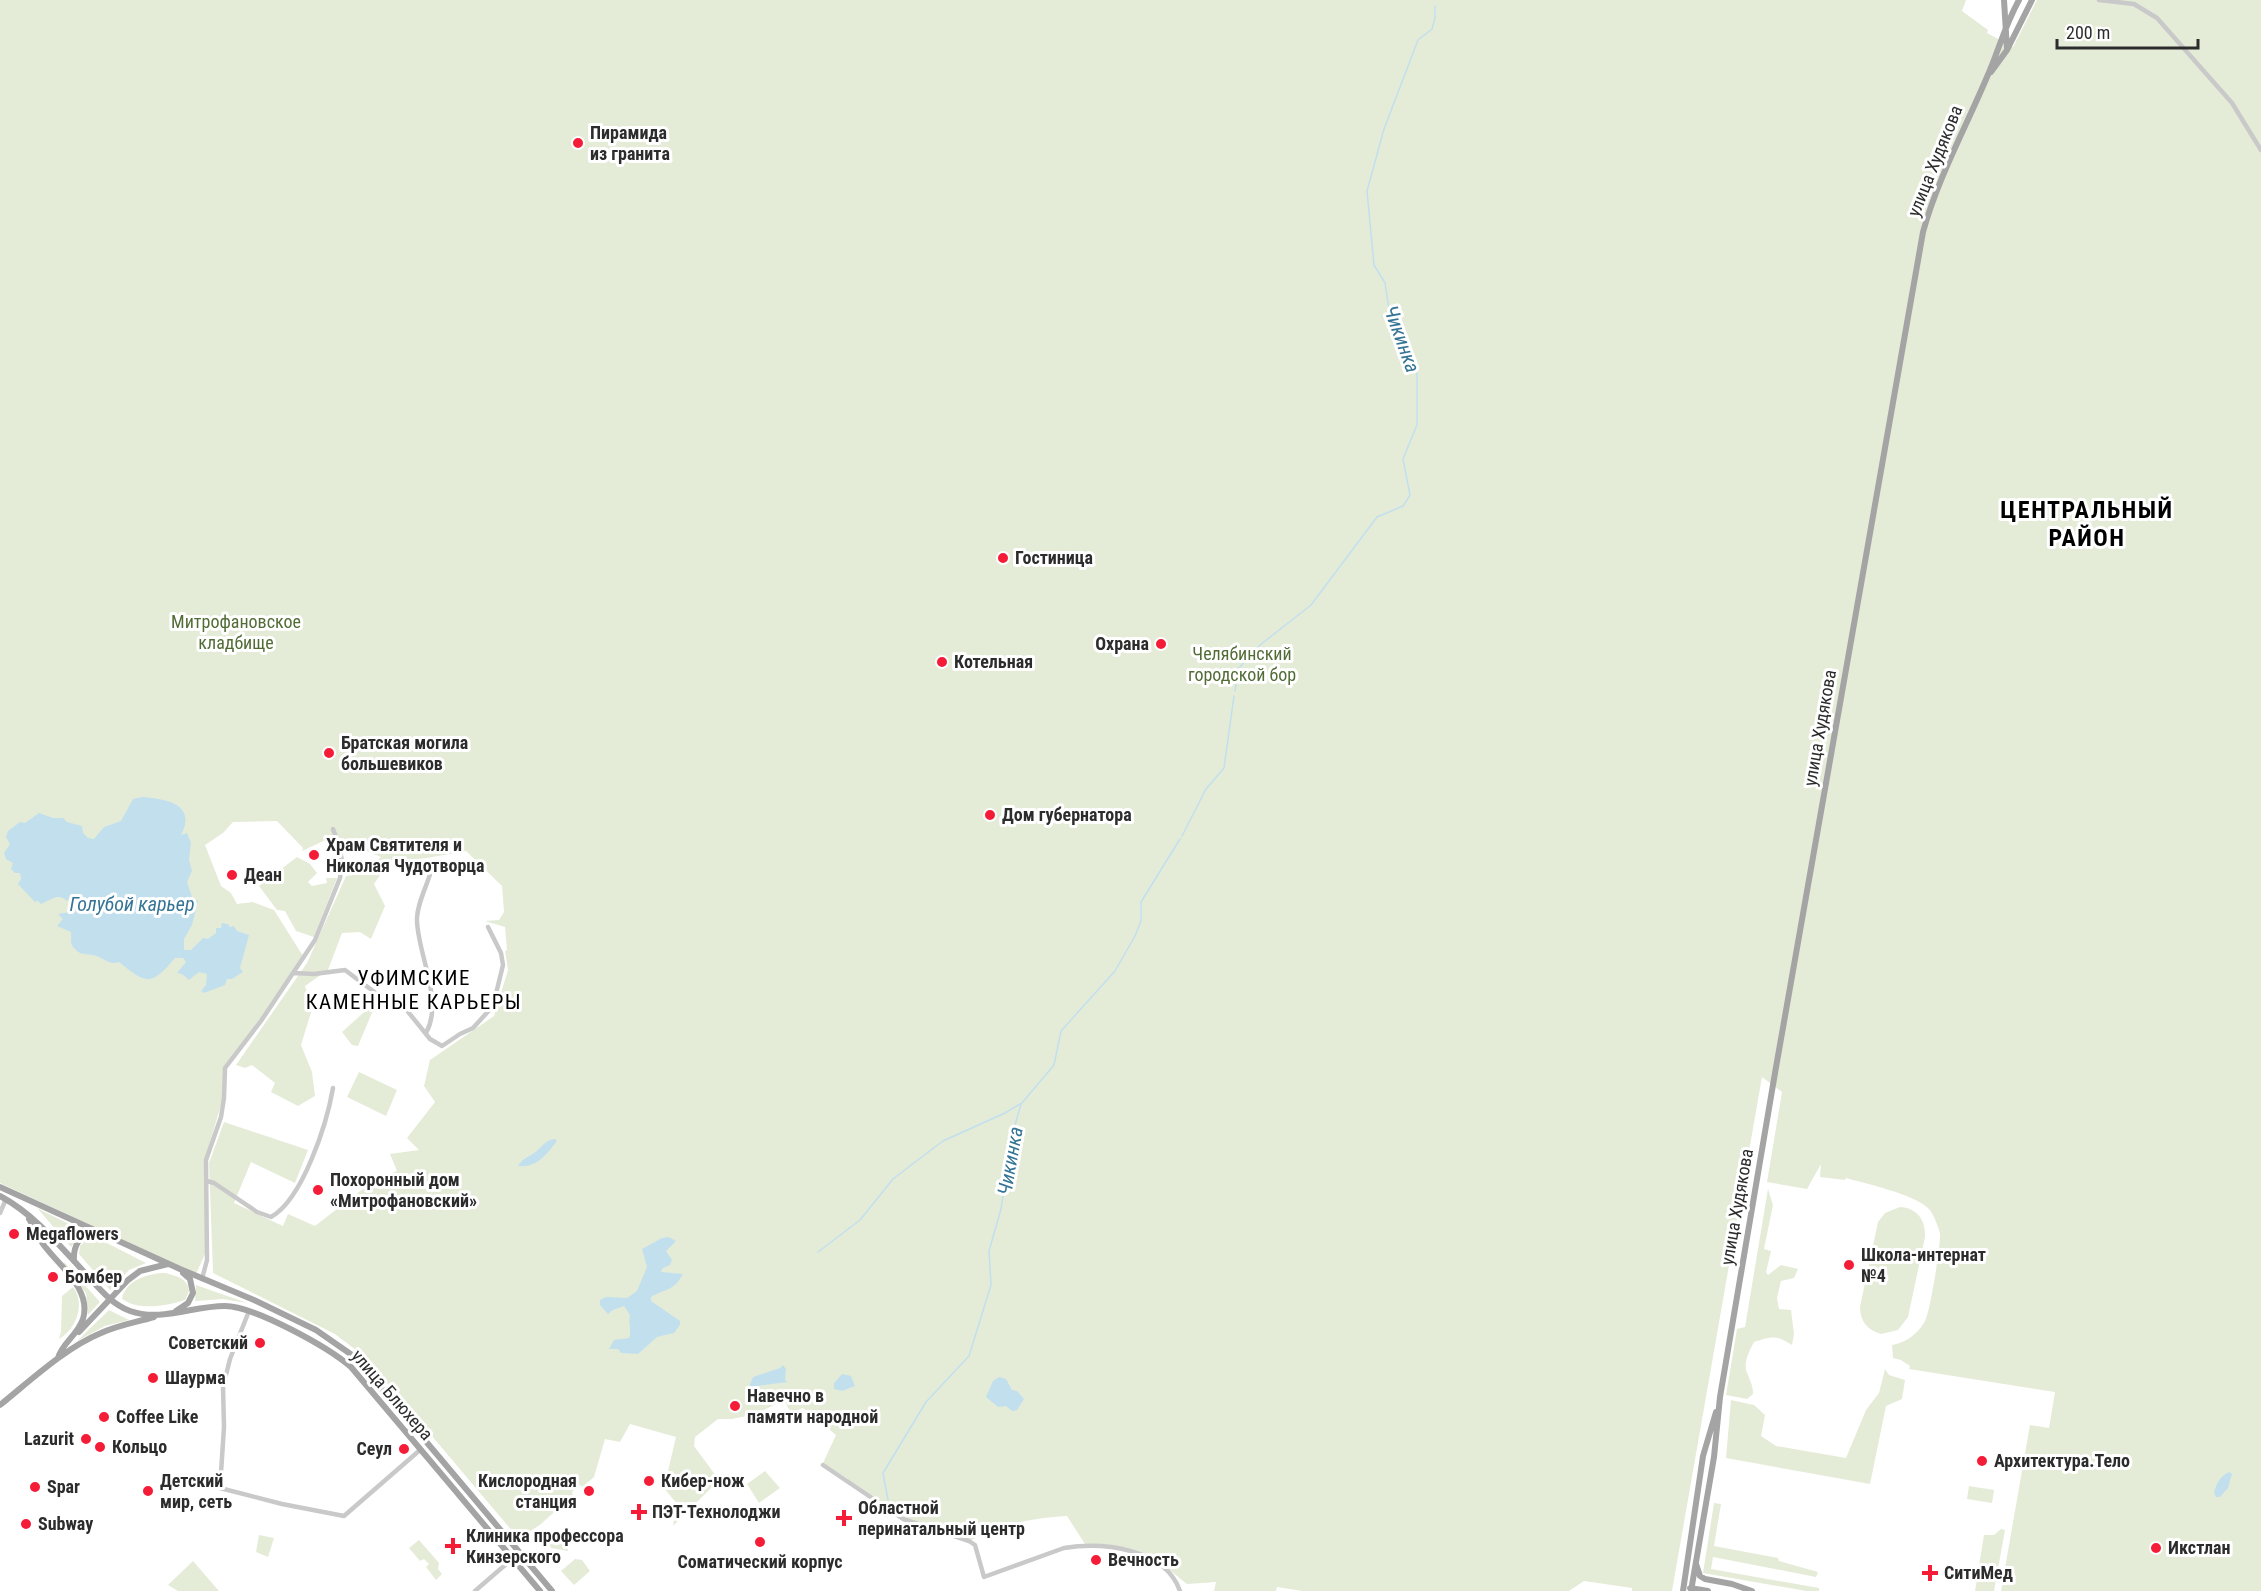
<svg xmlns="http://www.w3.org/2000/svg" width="2261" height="1591" viewBox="0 0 2261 1591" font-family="'Roboto Condensed',sans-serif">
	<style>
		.green { fill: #e4ecd8 }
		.water { fill: #c2dfee }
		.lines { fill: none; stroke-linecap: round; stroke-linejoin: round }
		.stream { stroke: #c2dfee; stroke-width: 1.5 }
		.minor { stroke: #c9c9c9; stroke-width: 4.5 }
		.major { stroke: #a4a4a4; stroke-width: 6 }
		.poi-dot { fill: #f51c37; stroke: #fff; stroke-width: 2 }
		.labels { text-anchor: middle; stroke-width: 6; stroke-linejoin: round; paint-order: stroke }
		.poi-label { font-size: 18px; font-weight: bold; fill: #2c2c2c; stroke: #fff; text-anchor: start }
		.street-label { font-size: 18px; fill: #2c2c2c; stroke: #fff }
		.park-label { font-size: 18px; fill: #526c36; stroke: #fff }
		.water-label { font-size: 20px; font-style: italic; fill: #347495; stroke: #fff }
		.quarter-label { font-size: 21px; letter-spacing: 1.5px; fill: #000; stroke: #fff }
		.district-label { font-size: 24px; font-weight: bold; letter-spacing: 1.5px; fill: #000; stroke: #fff }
	</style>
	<rect width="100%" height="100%" fill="#fff"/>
	<!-- green -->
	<path class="green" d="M0,0H1966L1962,11L1988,30L1987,33L2013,47L2037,0H2261V1591H2001L2030,1425L2049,1428L2055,1392L1909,1369L1910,1366L1901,1360L1893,1358L1892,1345C1905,1343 1918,1334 1925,1321C1930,1313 1941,1243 1940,1234C1939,1228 1933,1213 1929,1209C1914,1194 1867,1184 1846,1178L1845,1180L1820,1177L1821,1164L1807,1189L1767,1182L1782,1092L1762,1077L1672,1591H1632V1588L1584,1581L1569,1591H1302L1277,1587L1276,1591H1214L1216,1582L1187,1584L1167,1568L1135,1551L1085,1544L1067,1516C1031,1518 1004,1524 971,1540L903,1517L848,1481V1479L823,1463L836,1435L803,1408L791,1413L784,1400L756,1414L732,1419H718L695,1437L694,1446L719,1480L673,1526L677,1504L664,1488L676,1437L630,1424L620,1442L605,1439L594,1477L582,1487L580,1485L572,1492L573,1495L541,1524L519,1539L365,1357L335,1334L213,1273L209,1163L224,1122L308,1150L295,1183L251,1162L234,1203L283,1226L288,1214L315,1226L368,1185L397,1171L390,1154L419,1150L407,1138L435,1102L424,1086L430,1060L494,1016L508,970L505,951L507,950L505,927L485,921L499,920L504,912L502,886L466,851L427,858L389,862L374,884L385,906L371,939L360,932L342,933L328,970L305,986L312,1009L301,1045L312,1072L315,1096L298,1106L271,1092L275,1083L252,1065L245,1068L236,1065L307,963L346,876L361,874L381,857L359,848L343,846L342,842L332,837L302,851L303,848L277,821L233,822L223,833L205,845L221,886L231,893L237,904L253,902L274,910L303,956L260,1020L224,1068L223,1098L205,1159L208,1236L205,1254L196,1274L0,1183Z
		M297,857L310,864L317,873L308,882L312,886L327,883L326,878H337L314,937L296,931L285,911L277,910L259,886Z
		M372,1005L374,1008L358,1046L352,1045L342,1032Z
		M359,1072L397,1090L386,1116L347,1097Z
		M1768,1189L1773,1205L1764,1249L1771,1251L1766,1272L1768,1275L1781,1265L1798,1269L1794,1278L1781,1281L1777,1298L1779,1309L1791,1310L1794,1334L1792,1345C1776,1335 1773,1336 1754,1342C1749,1352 1742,1364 1748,1375C1751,1383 1753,1386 1753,1394L1747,1399L1726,1395L1737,1329L1745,1327Z
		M1900,1207C1917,1208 1926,1220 1925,1237L1908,1317L1898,1330L1881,1334C1867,1330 1860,1321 1860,1307L1878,1222L1885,1213Z
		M37,1208L83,1231L71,1247Z
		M89,1237L99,1239L146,1263L129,1270L110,1290L79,1254L80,1246Z
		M64,1262L100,1302L88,1315L86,1293L63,1264Z
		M165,1273C176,1276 188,1278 189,1291L185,1300C165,1306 140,1311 122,1299C125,1280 149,1273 165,1273Z
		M196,1285L247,1303L223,1299L195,1301Z
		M73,1287C86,1304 76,1329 59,1339L61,1332L62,1296Z
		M109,1310L129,1320L105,1326L77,1341Z
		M1885,1369L1889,1375L1905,1380L1902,1399L1886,1406L1870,1484L1726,1458L1731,1400L1754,1405L1765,1415L1761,1436L1776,1446L1846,1458L1866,1410L1879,1393Z
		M765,1471L780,1488L759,1503L747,1484Z
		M1969,1486L1994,1490L1992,1503L1967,1499Z
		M1714,1503L1721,1504L1714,1546L1778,1558L1779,1561L1818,1572L1816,1577L1713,1557L1711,1569L1819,1588V1591H1806L1703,1573Z
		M2001,1529L2005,1530L1994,1591H1975L1984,1535H1994Z
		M552,1534L559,1535L567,1544L568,1551L551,1548L548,1541Z
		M259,1535L274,1538L268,1557L256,1552Z
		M419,1540L439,1563L438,1569L442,1574L436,1580L426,1567L429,1564L424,1559L420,1561L409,1548Z
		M575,1559L582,1560L590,1571L574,1585L561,1571Z
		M193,1561L219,1591H178L168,1585Z"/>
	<!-- water -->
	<path class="water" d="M142,797C167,799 197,804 181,835L187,833L191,843L189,860L192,871L187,882L192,897L198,901L192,925L184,939V950H191L203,938L208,939L216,933V928H221L222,923L228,924L230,927L234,926L237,931L249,935L240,968L243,972L232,979H227L225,985L204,993L201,991L206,985L207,974L199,972L189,980L182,974L177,973L186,962L183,958H175C151,987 146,984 119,962C109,966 102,956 92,955C85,953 81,956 75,949C69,943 72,939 71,932L57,926L63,919L58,914L69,912L73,899L70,897L67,901C58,892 50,901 41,904L38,901L35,902L18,884L21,879L20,873H15L11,869L13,863L6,859L4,853L10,844L6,837L8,831L20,822L25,823L39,813L53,818H63L67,822L82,826L83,833L88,838L94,839L104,827L121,821L133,799Z
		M555,1139L557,1141C546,1155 537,1168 518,1166C523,1158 527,1158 534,1153C542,1148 544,1140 555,1139Z
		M669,1237L676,1241L666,1251L672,1260L670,1265L663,1268L661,1272L683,1274C673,1292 666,1288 651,1297V1301L680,1321V1325L674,1333L657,1337L638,1354L621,1353L618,1349H609L614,1340L629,1338C632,1329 628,1323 630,1315L624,1306L613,1310L608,1314L600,1305V1300L606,1297L627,1298L637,1291L647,1267L642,1249L662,1238Z
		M783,1365L786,1369L785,1380L788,1382L757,1386L754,1389V1397L748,1396L750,1384L753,1377L780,1368Z
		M842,1374L851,1376L855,1386L842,1391L834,1389V1383Z
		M999,1377L1006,1379L1012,1390L1017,1391L1024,1399L1017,1410L1012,1411L1006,1406L998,1407L986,1397L993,1381Z
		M2229,1472L2232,1474L2228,1488L2220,1497H2216L2214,1493C2216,1484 2220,1476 2229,1472Z"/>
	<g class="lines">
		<!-- stream -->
		<path class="stream" d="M1235,691L1238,669L1260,645L1311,605L1377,517L1403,506L1410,495L1403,459L1417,425V370L1390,316L1385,283L1374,265L1367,191L1384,129L1418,40L1432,29L1435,18V6
			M1182,836L1206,789L1224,768L1234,696
			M818,1252L860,1220L893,1179L919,1159L943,1141L1005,1113L1020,1104
			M888,1500L883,1473L926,1402L969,1356L991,1285L989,1251L1001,1209L1013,1132L1021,1104L1054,1065L1061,1031L1115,971L1135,936L1141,921V902L1180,839"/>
		<!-- minor -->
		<path class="minor" d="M2099,0L2134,4L2157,18L2232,103L2261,150
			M294,973L314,974L345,970L381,997L405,1008L430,1039L442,1046L460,1034L473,1028L493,1006L503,965L501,953L488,927
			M426,1033C444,1001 418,955 417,921C416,906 427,886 431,871
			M207,1181L214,1183L257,1212L271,1217C303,1199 327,1123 333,1088
			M0,1213L6,1199
			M202,1279L207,1260L206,1160L221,1117L224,1098L225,1068L261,1021L315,940L340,878L342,861L339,845L333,829
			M249,1311L230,1359L223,1387L224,1427L220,1488L282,1504L344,1516L420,1450
			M823,1465L903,1519L969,1541L975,1545L984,1577L1064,1548C1103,1542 1165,1548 1180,1591
			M475,1591L512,1559"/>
		<!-- major -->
		<path class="major" d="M2004,0L2007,49
			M1991,72L2007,50L2032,0
			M0,1187L180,1269L254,1300L316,1330L352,1355L370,1375L552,1591
			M0,1196C34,1214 59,1245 85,1273C98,1287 111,1304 130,1311C161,1322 192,1306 225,1306C254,1306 328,1347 351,1367L540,1591
			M29,1219C34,1227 38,1236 43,1244C59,1266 92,1289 83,1319C77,1336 62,1343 58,1358
			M74,1261C73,1246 80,1233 95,1233
			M176,1311L188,1303L193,1293L190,1279L183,1273
			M79,1332L128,1280L140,1271L168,1264
			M0,1405C31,1380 65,1348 101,1333C118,1325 137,1322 154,1317
			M1696,1564L1700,1576L1705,1579L1732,1584L1752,1591
			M1690,1588L1708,1591
			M1683,1591L1703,1456L1716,1412
			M1691,1591L1714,1457L1720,1397L1775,1073L1923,232C1938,178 1965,129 1987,77C1999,50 2004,27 2019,0"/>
	</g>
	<!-- markers -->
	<g class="poi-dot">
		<circle cx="578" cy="143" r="6"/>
		<circle cx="1003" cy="558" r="6"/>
		<circle cx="1161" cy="644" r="6"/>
		<circle cx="942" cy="662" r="6"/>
		<circle cx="329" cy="753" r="6"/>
		<circle cx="990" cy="815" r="6"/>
		<circle cx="314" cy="855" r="6"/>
		<circle cx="232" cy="875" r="6"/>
		<circle cx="318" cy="1190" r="6"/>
		<circle cx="14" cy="1234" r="6"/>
		<circle cx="1849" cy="1265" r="6"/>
		<circle cx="53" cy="1277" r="6"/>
		<circle cx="260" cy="1343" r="6"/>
		<circle cx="153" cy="1378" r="6"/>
		<circle cx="735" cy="1406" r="6"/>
		<circle cx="104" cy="1417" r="6"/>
		<circle cx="86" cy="1439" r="6"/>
		<circle cx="100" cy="1447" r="6"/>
		<circle cx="404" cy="1449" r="6"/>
		<circle cx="1982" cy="1461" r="6"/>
		<circle cx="649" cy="1481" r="6"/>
		<circle cx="35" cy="1487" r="6"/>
		<circle cx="148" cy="1491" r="6"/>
		<circle cx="589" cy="1491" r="6"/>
		<path d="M636 1503h6v6h6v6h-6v6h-6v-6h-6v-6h6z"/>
		<path d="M841 1509h6v6h6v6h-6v6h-6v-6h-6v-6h6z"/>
		<circle cx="26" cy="1524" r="6"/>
		<circle cx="760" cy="1542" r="6"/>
		<path d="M450 1537h6v6h6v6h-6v6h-6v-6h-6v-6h6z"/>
		<circle cx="2156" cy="1548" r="6"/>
		<circle cx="1096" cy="1560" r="6"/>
		<path d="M1927 1564h6v6h6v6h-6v6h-6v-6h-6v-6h6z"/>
	</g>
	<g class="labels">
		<!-- poi labels -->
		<g class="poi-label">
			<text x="590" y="139">Пирамида<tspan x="590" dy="21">из гранита</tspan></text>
			<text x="1015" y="564">Гостиница</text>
			<text x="1149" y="650" text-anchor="end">Охрана</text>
			<text x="954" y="668">Котельная</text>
			<text x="341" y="749">Братская могила<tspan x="341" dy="21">большевиков</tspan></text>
			<text x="1002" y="821">Дом губернатора</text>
			<text x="326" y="851">Храм Святителя и<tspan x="326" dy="21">Николая Чудотворца</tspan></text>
			<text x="244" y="881">Деан</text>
			<text x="330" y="1186">Похоронный дом<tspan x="330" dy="21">«Митрофановский»</tspan></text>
			<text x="26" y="1240">Megaflowers</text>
			<text x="1861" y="1261">Школа-интернат<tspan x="1861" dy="21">№4</tspan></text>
			<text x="65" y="1283">Бомбер</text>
			<text x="248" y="1349" text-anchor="end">Советский</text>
			<text x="165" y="1384">Шаурма</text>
			<text x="747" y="1402">Навечно в<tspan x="747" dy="21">памяти народной</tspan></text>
			<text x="116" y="1423">Coffee Like</text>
			<text x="74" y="1445" text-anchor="end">Lazurit</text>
			<text x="112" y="1453">Кольцо</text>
			<text x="392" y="1455" text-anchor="end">Сеул</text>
			<text x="1994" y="1467">Архитектура.Тело</text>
			<text x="160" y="1487">Детский<tspan x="160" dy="21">мир, сеть</tspan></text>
			<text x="577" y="1487" text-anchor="end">Кислородная<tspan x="577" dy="21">станция</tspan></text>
			<text x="661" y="1487">Кибер-нож</text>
			<text x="47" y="1493">Spar</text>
			<text x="858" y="1514">Областной<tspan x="858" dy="21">перинатальный центр</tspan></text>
			<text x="652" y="1518">ПЭТ-Технолоджи</text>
			<text x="38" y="1530">Subway</text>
			<text x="466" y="1542">Клиника профессора<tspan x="466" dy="21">Кинзерского</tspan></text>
			<text x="2168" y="1554">Икстлан</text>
			<text x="1108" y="1566">Вечность</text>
			<text x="760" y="1568" text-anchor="middle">Соматический корпус</text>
			<text x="1944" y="1579">СитиМед</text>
		</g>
		<!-- street labels -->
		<g class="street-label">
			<text transform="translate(1935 161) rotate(-68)" y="6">улица Худякова</text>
			<text transform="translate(1820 728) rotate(-80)" y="6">улица Худякова</text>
			<text transform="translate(1737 1207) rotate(-80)" y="6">улица Худякова</text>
			<text transform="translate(392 1395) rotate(49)" y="6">улица Блюхера</text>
		</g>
		<!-- park labels -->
		<g class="park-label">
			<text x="236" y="628">Митрофановское<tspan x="236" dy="21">кладбище</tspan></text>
			<text x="1242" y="660">Челябинский<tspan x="1242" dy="21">городской бор</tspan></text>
		</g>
		<!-- water labels -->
		<g class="water-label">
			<text transform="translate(1402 339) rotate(70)" y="7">Чикинка</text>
			<text x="132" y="911">Голубой карьер</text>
			<text transform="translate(1010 1161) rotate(-80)" y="7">Чикинка</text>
		</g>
		<!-- quarter labels -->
		<g class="quarter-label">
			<text x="414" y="985">УФИМСКИЕ<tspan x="414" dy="24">КАМЕННЫЕ КАРЬЕРЫ</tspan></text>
		</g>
		<!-- district labels -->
		<g class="district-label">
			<text x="2087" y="518">ЦЕНТРАЛЬНЫЙ<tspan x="2087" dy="28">РАЙОН</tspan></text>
		</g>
	</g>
	<!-- scale -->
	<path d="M2057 39v9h141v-9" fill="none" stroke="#2c2c2c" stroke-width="3"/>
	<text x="2066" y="39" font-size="18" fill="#2c2c2c" stroke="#ffffff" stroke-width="4.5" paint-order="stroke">200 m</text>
</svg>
